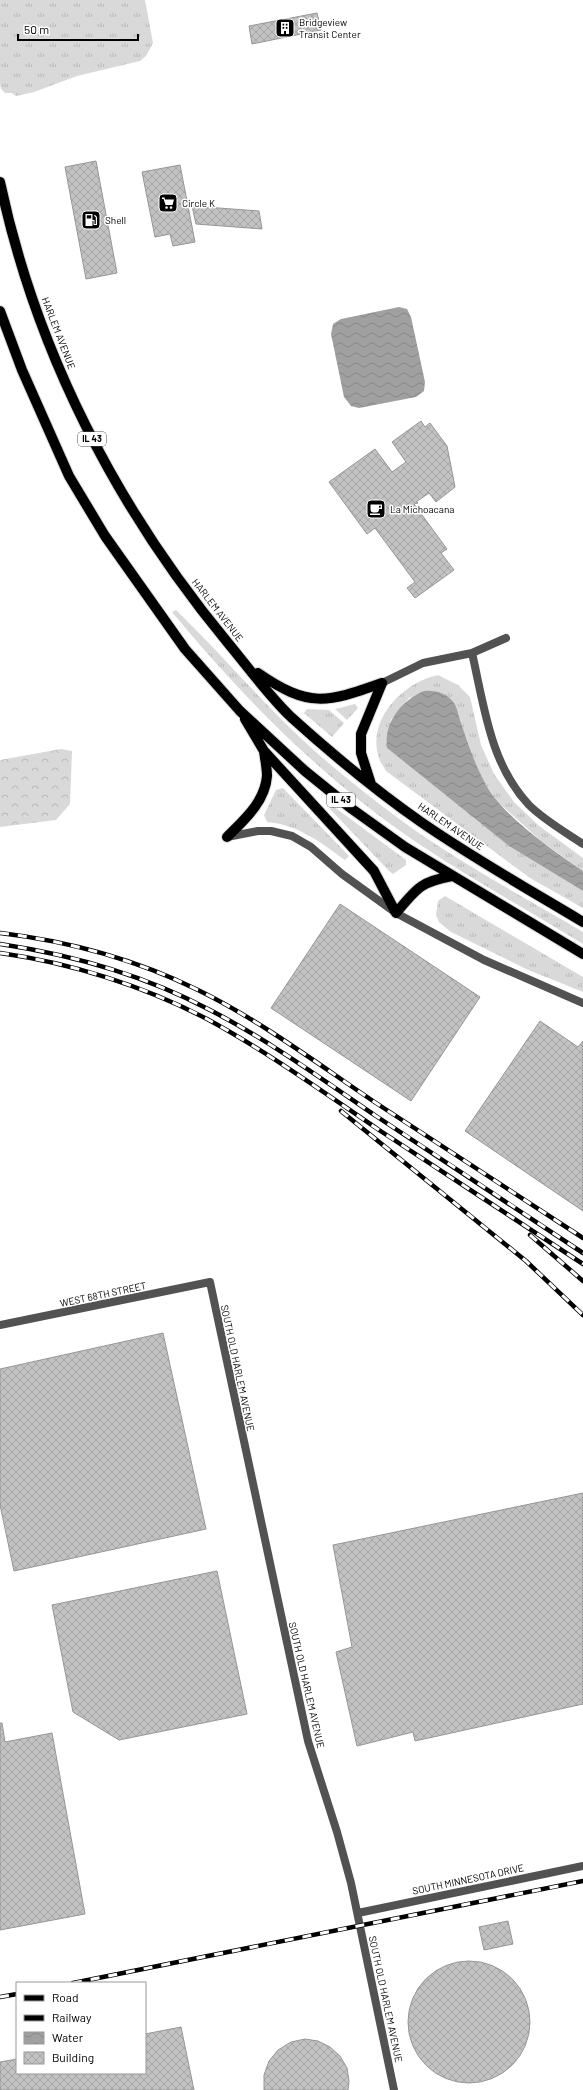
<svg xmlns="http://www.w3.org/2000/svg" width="583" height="2090" viewBox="0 0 583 2090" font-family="Barlow,sans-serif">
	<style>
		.grass { fill: url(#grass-tufts) }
		.forest { fill: url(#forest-crowns) }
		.water { fill: url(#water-waves) }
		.building { fill: url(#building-cross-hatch); stroke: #969696 }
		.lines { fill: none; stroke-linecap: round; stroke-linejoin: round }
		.primary-casing { stroke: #dbdbdb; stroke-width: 12 }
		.street { stroke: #525252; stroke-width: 8 }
		.primary { stroke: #000; stroke-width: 10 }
		.rail-casing { stroke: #000; stroke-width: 4.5 }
		.rail { stroke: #fff; stroke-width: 3; stroke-dasharray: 9; stroke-linecap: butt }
		.labels { text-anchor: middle; stroke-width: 3; stroke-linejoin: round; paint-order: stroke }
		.shield { fill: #fff; stroke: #4c4c4c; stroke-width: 1 }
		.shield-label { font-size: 9px; font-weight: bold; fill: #000 }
		.poi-label { font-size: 10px; fill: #000; stroke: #fff; text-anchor: start }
		.street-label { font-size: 10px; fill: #000; stroke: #fff }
	</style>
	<defs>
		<pattern id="grass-tufts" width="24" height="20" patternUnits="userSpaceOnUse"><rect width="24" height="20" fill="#d9d9d9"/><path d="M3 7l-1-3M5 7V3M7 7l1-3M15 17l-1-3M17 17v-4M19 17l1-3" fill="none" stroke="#b8b8b8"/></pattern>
		<pattern id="forest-crowns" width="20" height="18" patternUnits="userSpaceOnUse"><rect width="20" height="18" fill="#d9d9d9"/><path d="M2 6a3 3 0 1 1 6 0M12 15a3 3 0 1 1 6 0" fill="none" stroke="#b8b8b8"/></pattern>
		<pattern id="water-waves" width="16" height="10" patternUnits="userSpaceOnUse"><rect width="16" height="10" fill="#a0a0a0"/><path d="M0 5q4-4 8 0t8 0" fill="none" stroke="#888"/></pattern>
		<pattern id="building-cross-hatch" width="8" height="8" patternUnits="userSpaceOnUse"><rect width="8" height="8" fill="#c2c2c2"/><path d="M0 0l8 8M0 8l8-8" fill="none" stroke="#a5a5a5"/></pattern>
	</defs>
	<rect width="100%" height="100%" fill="#fff"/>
	<!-- grass -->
	<path class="grass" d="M0,0H145L153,43L146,56L140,61L77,76L34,92L16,96L12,93H5L1,89L0,83Z
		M176,610C225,657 267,709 318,754C344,776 371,798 398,818C456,861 521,895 583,932V944C523,907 460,873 403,833C315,771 241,695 172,612Z
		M438,675L458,685L470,697L481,745L494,774L514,802L538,825L583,858V871L541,841L498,802L484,782L473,759L410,697L391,720L387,748L509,846L583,891V908L530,878L386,771C384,767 380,762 379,758C366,720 403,682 438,675Z
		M355,704L358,708L347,720L335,709Z
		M307,709L329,710L344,723L332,737L304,713Z
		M283,788L349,856L345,860C320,842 299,825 267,822L264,815L276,790Z
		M333,806L406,860V865L393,874L389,871L330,809Z
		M445,896L583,977V992L526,969L451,932L439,922L436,915L438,901Z"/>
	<!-- forest -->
	<path class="forest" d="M61,749L72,751L70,804L56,820L0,827V760Z"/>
	<!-- water -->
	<path class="water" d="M399,307L407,309L411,317L425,382L424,391L416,397L359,408L351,406L344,397L331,334L333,324L341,319Z
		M424,691C435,690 447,693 454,703C458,709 459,719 462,726C468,744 474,762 483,779C499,814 552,850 583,871V891L509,846L387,748C384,722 401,701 424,691Z"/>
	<!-- building -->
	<path class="building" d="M317,13L321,30L252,44L249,26Z
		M96,161L117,273L86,279L65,167Z
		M180,165L195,242L173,246L170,234L155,237L142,172Z
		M192,206L259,211L262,229L196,224Z
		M421,421L425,427L430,423L447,446L455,487L436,502L429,493L416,502L418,503L414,504L447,549L441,553L454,570L415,598L407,588L415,582L375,528L367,534L329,482L375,449L392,472L406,462L392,442Z
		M340,904L480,997L411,1101L271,1008Z
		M540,1021L578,1047L583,1041V1211L465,1131Z
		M163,1333L206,1529L14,1571L0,1505V1369Z
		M583,1493V1704L415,1741L413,1732L357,1746L336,1652L352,1647L333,1545Z
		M217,1571L247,1714L119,1740L73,1712L52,1605Z
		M0,1723H2L5,1742L52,1733L85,1914L0,1930Z
		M508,1921L513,1944L484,1950L479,1927Z
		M408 2022a61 61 0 1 1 122 0a61 61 0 1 1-122 0Z
		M181,2027L194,2090H0V2062L17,2059V2073H145V2034Z
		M305,2039L318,2041L330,2047L340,2056L347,2068L349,2081L348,2090H264V2075L269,2061L278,2050L291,2042Z"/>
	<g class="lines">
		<defs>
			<path id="primary" d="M0,182C36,352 117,509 228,643C248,667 268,695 291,717C332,754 375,790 421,822C473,858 528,889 583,922
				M0,311L22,370L69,476L105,536L185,649L240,711L305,771L352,809L405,847L583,954
				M258,673C309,708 326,703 382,683
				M245,719L264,751L374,871L396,913C417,888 420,882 452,876
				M371,784L361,753V734L382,683
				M227,837C244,820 265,802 267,776C267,768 265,759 264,751"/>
		</defs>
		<!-- primary casing -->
		<use href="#primary" class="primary-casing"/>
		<!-- street -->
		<path class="street" d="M472,653C484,705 490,764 529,805C544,820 565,832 583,844
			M382,683L423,663L472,653L506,638
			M227,837L258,831H271L292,836L311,847L342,874L396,913L484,960L583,1003
			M0,1325L210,1282L308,1741L337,1832L351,1883L394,2090
			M358,1913L583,1866"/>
		<!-- primary -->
		<use href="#primary" class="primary"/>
		<defs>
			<path id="rail" d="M0,933C68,941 137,960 198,990C261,1021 318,1064 376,1103C445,1148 514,1193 583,1238
				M0,944C73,955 144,975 210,1010C268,1040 322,1079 376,1116C445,1161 514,1207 583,1253
				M0,953C71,963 144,986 207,1019C266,1051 323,1092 379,1130C447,1175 515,1219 583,1264
				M341,1111L526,1261L583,1315
				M530,1235L583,1281
				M73,1983L583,1881
				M0,1997L17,1994"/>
		</defs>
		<!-- rail casing -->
		<use href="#rail" class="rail-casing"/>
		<!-- rail -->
		<use href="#rail" class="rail"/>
	</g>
	<!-- icons -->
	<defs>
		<symbol id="building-square" viewBox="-11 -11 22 22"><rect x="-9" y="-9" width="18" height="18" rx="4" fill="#000" stroke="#fff"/><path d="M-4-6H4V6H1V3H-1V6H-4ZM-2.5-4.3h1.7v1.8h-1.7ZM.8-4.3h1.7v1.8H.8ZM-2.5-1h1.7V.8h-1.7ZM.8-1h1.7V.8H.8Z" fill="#fff"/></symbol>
		<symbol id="supermarket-square" viewBox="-11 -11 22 22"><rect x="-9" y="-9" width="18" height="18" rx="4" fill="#000" stroke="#fff"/><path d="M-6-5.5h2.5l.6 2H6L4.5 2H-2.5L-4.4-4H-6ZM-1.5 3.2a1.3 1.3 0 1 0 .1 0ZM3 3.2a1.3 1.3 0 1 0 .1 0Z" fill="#fff"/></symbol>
		<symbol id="fuel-square" viewBox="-11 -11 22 22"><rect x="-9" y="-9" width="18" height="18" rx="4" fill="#000" stroke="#fff"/><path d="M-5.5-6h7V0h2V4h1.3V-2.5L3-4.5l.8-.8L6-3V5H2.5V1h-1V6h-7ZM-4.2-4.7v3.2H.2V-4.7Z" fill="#fff"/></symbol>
		<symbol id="cafe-square" viewBox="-11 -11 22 22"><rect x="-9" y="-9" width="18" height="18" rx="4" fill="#000" stroke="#fff"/><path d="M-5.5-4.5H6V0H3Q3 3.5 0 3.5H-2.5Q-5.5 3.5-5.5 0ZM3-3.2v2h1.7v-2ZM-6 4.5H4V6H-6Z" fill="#fff"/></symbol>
	</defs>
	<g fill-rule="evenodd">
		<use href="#building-square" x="274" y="17" width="22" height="22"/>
		<use href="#supermarket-square" x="157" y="192" width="22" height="22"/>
		<use href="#fuel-square" x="80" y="209" width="22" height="22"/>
		<use href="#cafe-square" x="365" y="498" width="22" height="22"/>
	</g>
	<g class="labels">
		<!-- shield labels -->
		<g class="shield">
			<rect x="78" y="432" width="28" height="14" rx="3"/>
			<rect x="327" y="793" width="28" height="14" rx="3"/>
		</g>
		<g class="shield-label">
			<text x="92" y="442">IL 43</text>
			<text x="341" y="803">IL 43</text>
		</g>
		<!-- poi labels -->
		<g class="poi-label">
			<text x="299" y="26">Bridgeview<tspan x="299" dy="12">Transit Center</tspan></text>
			<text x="182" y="207">Circle K</text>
			<text x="105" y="224">Shell</text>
			<text x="390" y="513">La Michoacana</text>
		</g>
		<!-- street labels -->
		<g class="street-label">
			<text transform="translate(59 333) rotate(69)" y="4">HARLEM AVENUE</text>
			<text transform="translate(218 610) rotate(52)" y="4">HARLEM AVENUE</text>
			<text transform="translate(451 826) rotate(34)" y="4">HARLEM AVENUE</text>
			<text transform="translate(103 1294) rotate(-12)" y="4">WEST 68TH STREET</text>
			<text transform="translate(238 1368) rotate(78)" y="4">SOUTH OLD HARLEM AVENUE</text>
			<text transform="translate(307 1685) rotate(77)" y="4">SOUTH OLD HARLEM AVENUE</text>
			<text transform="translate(468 1879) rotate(-12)" y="4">SOUTH MINNESOTA DRIVE</text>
			<text transform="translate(386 1999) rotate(78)" y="4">SOUTH OLD HARLEM AVENUE</text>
		</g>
	</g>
	<!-- legend -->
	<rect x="16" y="1982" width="130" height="92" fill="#ffffff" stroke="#999999"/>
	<rect x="24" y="1995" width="20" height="6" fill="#000000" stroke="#999999"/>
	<text x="52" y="2002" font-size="12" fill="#000000">Road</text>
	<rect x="24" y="2015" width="20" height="6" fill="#000000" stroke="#999999"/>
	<text x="52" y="2022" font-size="12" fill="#000000">Railway</text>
	<rect x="24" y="2032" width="20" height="12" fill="url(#water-waves)" stroke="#999999"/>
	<text x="52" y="2042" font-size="12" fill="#000000">Water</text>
	<rect x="24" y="2052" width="20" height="12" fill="url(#building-cross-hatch)" stroke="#999999"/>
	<text x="52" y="2062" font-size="12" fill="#000000">Building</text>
	<!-- scale -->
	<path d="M18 34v6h120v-6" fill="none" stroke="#000000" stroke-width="2"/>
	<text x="24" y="34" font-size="12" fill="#000000" stroke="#ffffff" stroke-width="3" paint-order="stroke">50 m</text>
</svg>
